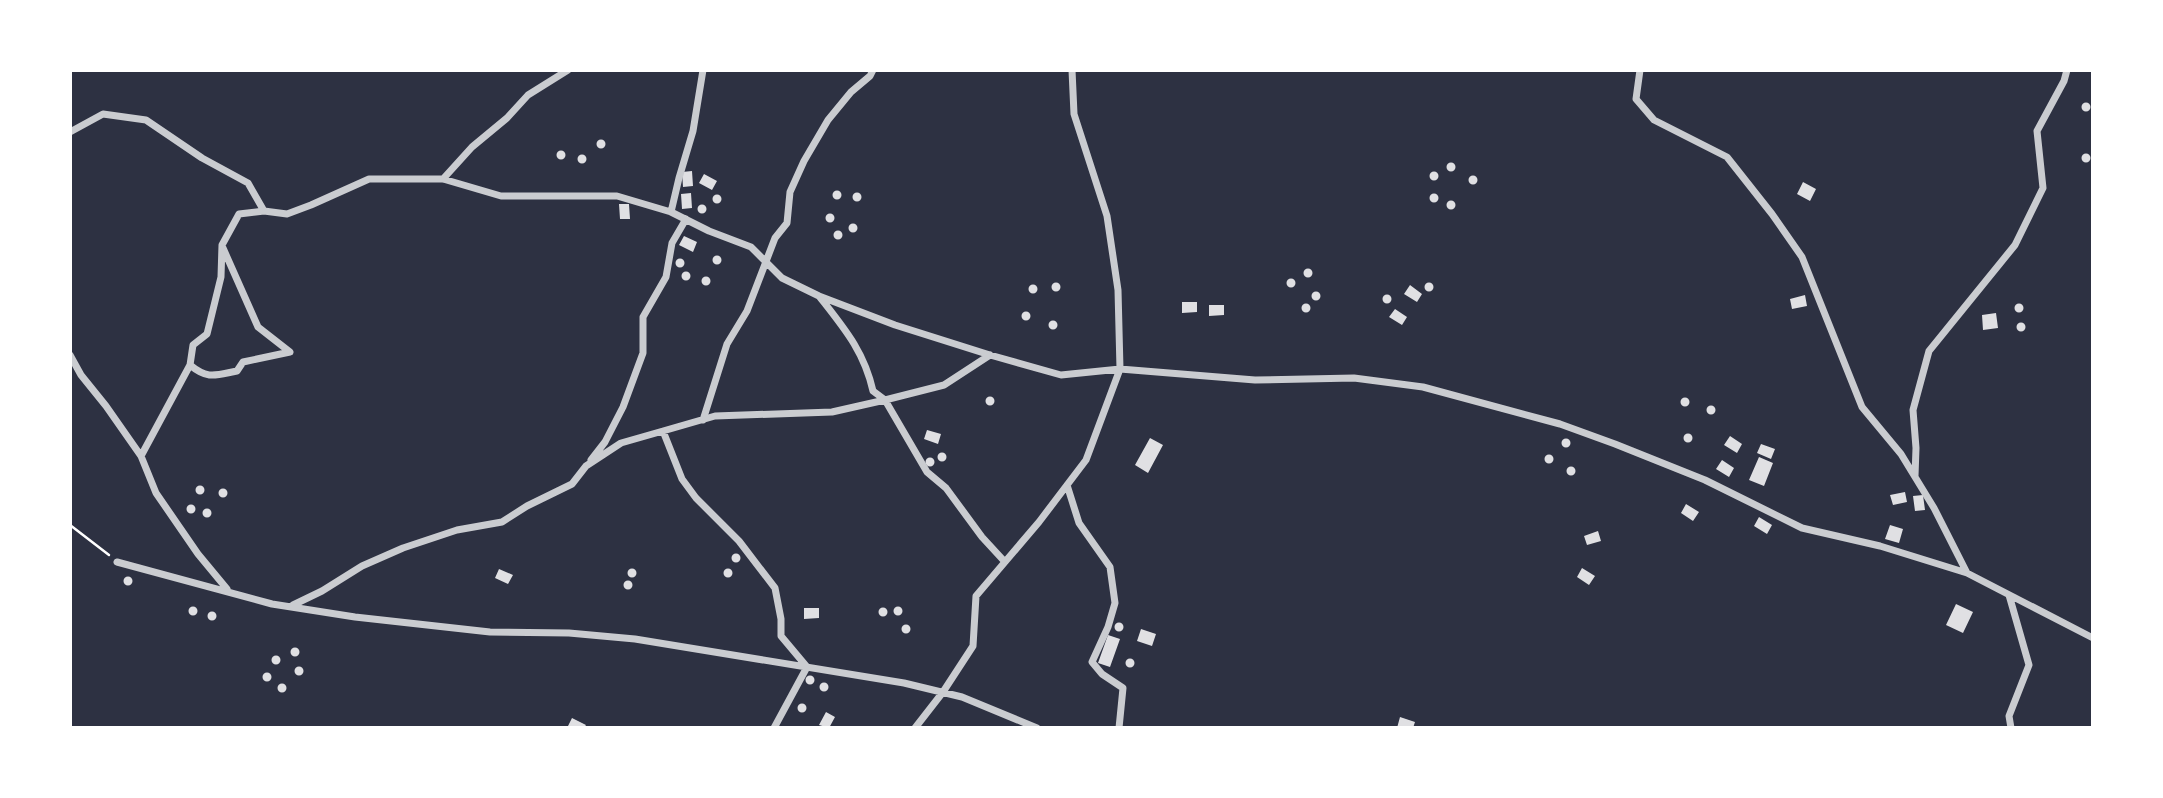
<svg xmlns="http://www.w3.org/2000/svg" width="2163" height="798" viewBox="0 0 2163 798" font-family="Mulish,sans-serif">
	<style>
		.building { fill: #e0e0e3 }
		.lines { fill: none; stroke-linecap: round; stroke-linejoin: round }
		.path { stroke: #fff; stroke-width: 2.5 }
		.minor { stroke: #caccd0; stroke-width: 7 }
	</style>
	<rect width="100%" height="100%" fill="#2d3142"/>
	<!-- building -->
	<path class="building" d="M2081.5 107a4.5 4.5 0 1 1 9 0a4.5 4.5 0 1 1-9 0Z
		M596.5 144a4.5 4.5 0 1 1 9 0a4.5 4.5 0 1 1-9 0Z
		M556.5 155a4.5 4.5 0 1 1 9 0a4.5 4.5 0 1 1-9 0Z
		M2081.5 158a4.5 4.5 0 1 1 9 0a4.5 4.5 0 1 1-9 0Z
		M577.5 159a4.5 4.5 0 1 1 9 0a4.5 4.5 0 1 1-9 0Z
		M1446.5 167a4.5 4.5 0 1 1 9 0a4.5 4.5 0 1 1-9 0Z
		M692,171L693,186L683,187L682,172Z
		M1429.5 176a4.5 4.5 0 1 1 9 0a4.5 4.5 0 1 1-9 0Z
		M704,174L717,181L712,190L699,183Z
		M1468.5 180a4.5 4.5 0 1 1 9 0a4.5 4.5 0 1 1-9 0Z
		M1803,182L1816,189L1810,201L1797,194Z
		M832.5 195a4.5 4.5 0 1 1 9 0a4.5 4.5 0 1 1-9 0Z
		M852.5 197a4.5 4.5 0 1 1 9 0a4.5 4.5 0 1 1-9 0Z
		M691,193L692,208L682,209L681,194Z
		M1429.5 198a4.5 4.5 0 1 1 9 0a4.5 4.5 0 1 1-9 0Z
		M712.5 199a4.5 4.5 0 1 1 9 0a4.5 4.5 0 1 1-9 0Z
		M1446.5 205a4.5 4.5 0 1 1 9 0a4.5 4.5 0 1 1-9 0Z
		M619,204H629L630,219H620Z
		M697.5 209a4.5 4.5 0 1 1 9 0a4.5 4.5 0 1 1-9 0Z
		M825.5 218a4.5 4.5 0 1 1 9 0a4.5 4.5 0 1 1-9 0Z
		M848.5 228a4.5 4.5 0 1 1 9 0a4.5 4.5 0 1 1-9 0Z
		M833.5 235a4.5 4.5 0 1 1 9 0a4.5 4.5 0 1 1-9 0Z
		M684,236L697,242L693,252L679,245Z
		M712.5 260a4.5 4.5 0 1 1 9 0a4.5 4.5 0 1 1-9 0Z
		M675.5 263a4.5 4.5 0 1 1 9 0a4.5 4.5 0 1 1-9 0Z
		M1303.5 273a4.5 4.5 0 1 1 9 0a4.5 4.5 0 1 1-9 0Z
		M681.5 276a4.5 4.5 0 1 1 9 0a4.5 4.5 0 1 1-9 0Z
		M701.5 281a4.5 4.5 0 1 1 9 0a4.5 4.5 0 1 1-9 0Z
		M1286.5 283a4.5 4.5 0 1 1 9 0a4.5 4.5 0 1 1-9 0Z
		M1424.5 287a4.5 4.5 0 1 1 9 0a4.5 4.5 0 1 1-9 0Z
		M1051.5 287a4.5 4.5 0 1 1 9 0a4.5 4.5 0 1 1-9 0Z
		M1028.5 289a4.5 4.5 0 1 1 9 0a4.5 4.5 0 1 1-9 0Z
		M1410,285L1422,294L1417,302L1404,294Z
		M1311.5 296a4.5 4.5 0 1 1 9 0a4.5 4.5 0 1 1-9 0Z
		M1382.5 299a4.5 4.5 0 1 1 9 0a4.5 4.5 0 1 1-9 0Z
		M1805,295L1807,306L1792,309L1790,299Z
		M1182,302H1197V312L1182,313Z
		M1301.5 308a4.5 4.5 0 1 1 9 0a4.5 4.5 0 1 1-9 0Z
		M2014.5 308a4.5 4.5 0 1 1 9 0a4.5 4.5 0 1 1-9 0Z
		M1209,305H1224V315L1209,316Z
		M1395,309L1407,317L1402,325L1389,317Z
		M1021.5 316a4.5 4.5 0 1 1 9 0a4.5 4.5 0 1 1-9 0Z
		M1996,313L1998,328L1983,330L1982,315Z
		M1048.5 325a4.5 4.5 0 1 1 9 0a4.5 4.5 0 1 1-9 0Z
		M2016.5 327a4.5 4.5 0 1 1 9 0a4.5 4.5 0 1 1-9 0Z
		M985.5 401a4.5 4.5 0 1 1 9 0a4.5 4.5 0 1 1-9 0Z
		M1680.5 402a4.5 4.5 0 1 1 9 0a4.5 4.5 0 1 1-9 0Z
		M1706.5 410a4.5 4.5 0 1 1 9 0a4.5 4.5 0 1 1-9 0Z
		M927,430L941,434L938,444L924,439Z
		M1683.5 438a4.5 4.5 0 1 1 9 0a4.5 4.5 0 1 1-9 0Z
		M1730,436L1742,444L1737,453L1724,445Z
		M1150,438L1163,445L1148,473L1135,465Z
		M1561.5 443a4.5 4.5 0 1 1 9 0a4.5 4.5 0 1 1-9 0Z
		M1761,444L1775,449L1771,459L1757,453Z
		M937.5 457a4.5 4.5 0 1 1 9 0a4.5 4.5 0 1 1-9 0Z
		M1544.5 459a4.5 4.5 0 1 1 9 0a4.5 4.5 0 1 1-9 0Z
		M1759,457L1773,463L1764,486L1749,480Z
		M925.5 462a4.5 4.5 0 1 1 9 0a4.5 4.5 0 1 1-9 0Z
		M1722,460L1734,468L1729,477L1716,469Z
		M1566.5 471a4.5 4.5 0 1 1 9 0a4.5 4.5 0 1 1-9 0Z
		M195.5 490a4.5 4.5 0 1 1 9 0a4.5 4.5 0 1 1-9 0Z
		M218.5 493a4.5 4.5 0 1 1 9 0a4.5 4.5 0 1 1-9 0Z
		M1905,492L1907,502L1893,505L1890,495Z
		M1923,495L1925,510L1915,511L1913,496Z
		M1686,504L1699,512L1693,521L1681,513Z
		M186.5 509a4.5 4.5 0 1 1 9 0a4.5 4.5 0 1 1-9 0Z
		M202.5 513a4.5 4.5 0 1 1 9 0a4.5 4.5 0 1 1-9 0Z
		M1759,517L1772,525L1767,534L1754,526Z
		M1890,525L1903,529L1899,543L1885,539Z
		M1598,531L1601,541L1587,545L1584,536Z
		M731.5 558a4.5 4.5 0 1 1 9 0a4.5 4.5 0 1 1-9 0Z
		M1582,568L1595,576L1589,585L1577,577Z
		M627.5 573a4.5 4.5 0 1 1 9 0a4.5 4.5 0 1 1-9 0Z
		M723.5 573a4.5 4.5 0 1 1 9 0a4.5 4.5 0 1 1-9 0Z
		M499,569L513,575L508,584L495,578Z
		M123.5 581a4.5 4.5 0 1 1 9 0a4.5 4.5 0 1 1-9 0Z
		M623.5 585a4.5 4.5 0 1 1 9 0a4.5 4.5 0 1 1-9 0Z
		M1956,604L1973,612L1963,633L1946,625Z
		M893.5 611a4.5 4.5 0 1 1 9 0a4.5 4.5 0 1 1-9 0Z
		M188.5 611a4.5 4.5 0 1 1 9 0a4.5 4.5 0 1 1-9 0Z
		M878.5 612a4.5 4.5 0 1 1 9 0a4.5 4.5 0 1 1-9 0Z
		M804,608H819V618L804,619Z
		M207.5 616a4.5 4.5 0 1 1 9 0a4.5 4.5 0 1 1-9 0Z
		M1114.5 627a4.5 4.5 0 1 1 9 0a4.5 4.5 0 1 1-9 0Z
		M901.5 629a4.5 4.5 0 1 1 9 0a4.5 4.5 0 1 1-9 0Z
		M1141,629L1156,634L1152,646L1137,641Z
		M1108,635L1120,639L1110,667L1098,663Z
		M290.5 652a4.5 4.5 0 1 1 9 0a4.5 4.5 0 1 1-9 0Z
		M271.5 660a4.5 4.5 0 1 1 9 0a4.5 4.5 0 1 1-9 0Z
		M1125.5 663a4.5 4.5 0 1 1 9 0a4.5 4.5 0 1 1-9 0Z
		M294.5 671a4.5 4.5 0 1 1 9 0a4.5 4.5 0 1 1-9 0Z
		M262.5 677a4.5 4.5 0 1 1 9 0a4.5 4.5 0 1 1-9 0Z
		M805.5 680a4.5 4.5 0 1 1 9 0a4.5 4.5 0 1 1-9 0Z
		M819.5 687a4.5 4.5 0 1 1 9 0a4.5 4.5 0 1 1-9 0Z
		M277.5 688a4.5 4.5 0 1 1 9 0a4.5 4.5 0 1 1-9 0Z
		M797.5 708a4.5 4.5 0 1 1 9 0a4.5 4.5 0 1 1-9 0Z
		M826,712L835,717L829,728L819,725Z
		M1400,717L1415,722L1413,728H1397Z
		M572,718L586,725L584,728H567Z"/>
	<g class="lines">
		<!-- path -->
		<path class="path" d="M70,525L109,555"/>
		<!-- minor -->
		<path class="minor" d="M703,70L693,131L679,178L671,212L709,231L751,247L782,278L819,296L895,325L990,355L1061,375L1120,369L1255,380L1354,378L1423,387L1560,424L1615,444L1705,480L1802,528L1880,546L1967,573
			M1640,70L1636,99L1654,120L1727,157L1772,214L1802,257L1862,407L1901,454L1934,508L1967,573L2093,638
			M70,132L103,114L146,120L202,158L248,183L264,211
			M443,179L472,147L507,118L528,95L568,70
			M819,296C844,328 864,351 873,391L885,400L927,472L946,488L982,537L1005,562
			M70,355L81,375L106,406L141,456
			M190,365C208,380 216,375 237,371L243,362L290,352L258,327L223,248
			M703,420L727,344L747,311L775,238L787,223L790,192L804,161L828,120L851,92L870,76L873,70
			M663,431L715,416L832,412L885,400L944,385L990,355
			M591,460L605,442L623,407L643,353V317L666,277L672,243L686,219
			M1915,476L1916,448L1913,410L1929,351L2015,245L2043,188L2037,131L2064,81L2067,70
			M1067,485L1079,523L1110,567L1115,603L1108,627L1092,662L1102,674L1123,688L1119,728
			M117,562L272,604L355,617L490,632L569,633L635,639L904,683L962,697L1037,728
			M227,589L198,554L156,493L141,456L190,365L193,345L207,334L221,277L222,245L239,214L264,211L287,214L311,205L369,179H443L501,196H617L671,212
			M2009,595L2029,665L2009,716L2011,728
			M293,605L322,591L362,566L403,548L457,530L502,522L527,506L572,484L586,466L621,443L663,431L682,479L696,498L739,541L775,588L781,619V636L807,667L774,728
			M915,728L943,692L973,646L976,596L1039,522L1086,460L1120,369L1118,290L1107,216L1074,114L1072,70"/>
	</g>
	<!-- border -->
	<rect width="2163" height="798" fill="none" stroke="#ffffff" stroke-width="144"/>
</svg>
